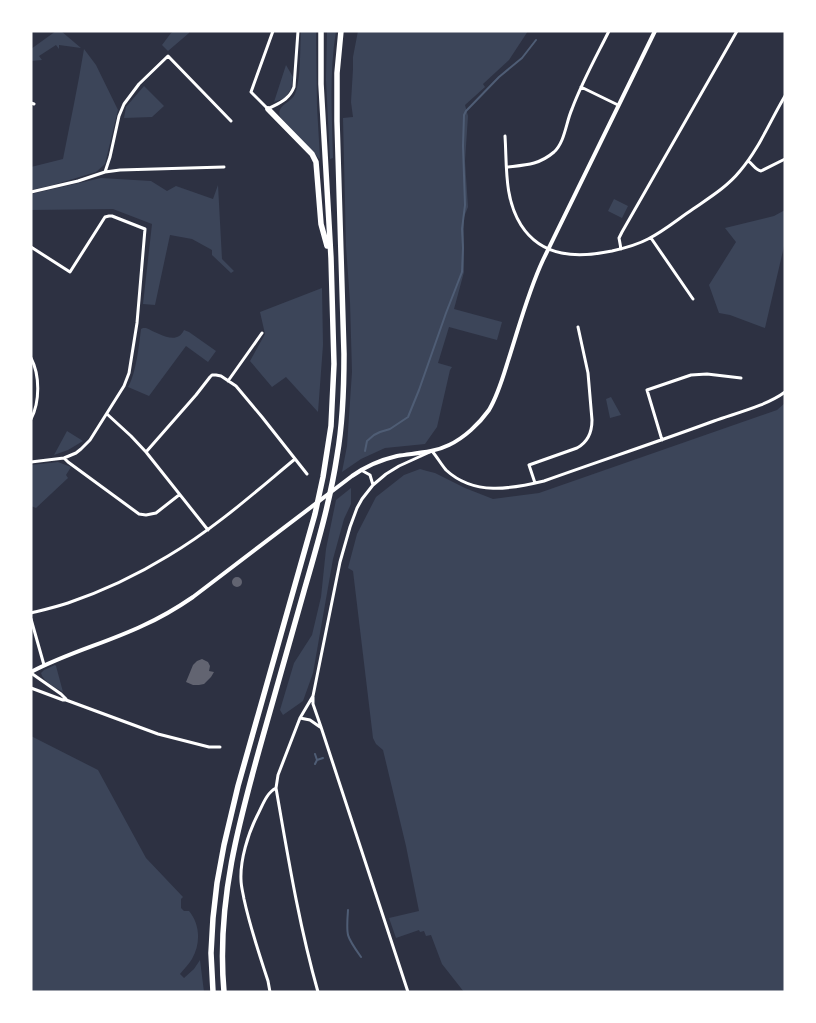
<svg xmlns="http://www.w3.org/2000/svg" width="816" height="1023" viewBox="0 0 816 1023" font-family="'Exo 2',sans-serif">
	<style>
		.green { fill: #3c4559 }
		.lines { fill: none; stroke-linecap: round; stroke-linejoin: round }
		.stream { stroke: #4f5d75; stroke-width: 2 }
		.building { fill: #626471 }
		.minor { stroke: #fff; stroke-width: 3 }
		.tertiary { stroke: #fff; stroke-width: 4 }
		.motorway { stroke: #fff; stroke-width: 5.5 }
	</style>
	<rect width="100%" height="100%" fill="#2d3142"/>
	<!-- green -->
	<path class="green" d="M56,31H61L81,48L59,45V49L56,45L39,56L42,60L31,61V49Z
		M174,31H189V33L168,51L162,45L171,33Z
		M301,31H316L317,107L320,158L319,159L316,155L281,118C274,106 291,103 295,94C301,81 300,46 301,31Z
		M327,31H336C329,73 332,116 333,158L330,159L326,80Z
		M358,31H528L509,60L483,84L485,87L465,105L468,116L465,161L468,207L464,217V272L454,309L502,322L497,340L449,327L438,363L452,367L450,370L437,427L425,444L385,448L361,459L342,472L347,446L352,372L350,302L346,246L343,118L353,117L351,102L353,69V57Z
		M84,49L96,65L118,110L105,164L96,172L53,185L31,190V167L63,159C70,123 78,86 84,49Z
		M286,65L293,77L291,89L285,98L274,102Z
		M144,86L164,106L152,117L124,118L126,107Z
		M101,178L151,181L167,191L176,186L213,199L218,185L222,259L234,271L231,273L212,255V250L192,239L170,235L155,305L143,304L152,224L113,209L31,210V194Z
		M614,199L628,206L622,218L608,211Z
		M785,210V242L765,328L730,315L719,313L709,285L736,242L725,228L774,216Z
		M322,288L323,345L318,412L286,377L272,387L250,361L265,334L260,312Z
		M143,328H146C158,333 177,346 184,330L189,332L216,351L208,362L186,346L149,396L128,387C136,374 139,345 141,329Z
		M611,397L621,415L610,418L606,399Z
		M785,403V992H464L442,964L431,935L426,936L424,931L420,932L419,930L396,938L389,918L419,911L406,846L383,750L376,744L373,738L353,571L348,568L357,534L376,497L404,475L420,469L427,471L435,473L465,488L493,499L539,493L777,410Z
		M67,431L83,441L68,450L54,455Z
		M58,462L71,467L66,475L68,478L36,508L31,506V465Z
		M351,488V504L344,519L333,559L313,673L303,701L283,715L280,710L294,663L312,635L321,597L326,549L336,500Z
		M55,665L56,666L63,692C55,687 43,682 41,673L44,670Z
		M31,736L98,770L146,858L183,897L181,899V908L184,911H189C200,924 201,943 192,959C189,964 184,969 180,974L184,978L194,969L200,960L204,992H31Z"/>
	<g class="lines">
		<!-- stream -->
		<path class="stream" d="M365,451L367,441L374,435L380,432L390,429L408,417L419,390L446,313L462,272L463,248L462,229L465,205L463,146L464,115L466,111L499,77L522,58L536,40
			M315,754L317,760L315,764
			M317,760L323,758
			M348,910C346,936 346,936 361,957"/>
	</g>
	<!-- building -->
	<path class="building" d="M232 582a5 5 0 1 1 10 0a5 5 0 1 1-10 0Z
		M202,659L208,662L210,666L209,671L214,672L211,677L204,684L199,685H193L186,682L193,665L197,661Z"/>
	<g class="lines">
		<!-- minor -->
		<path class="minor" d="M273,31L251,92L268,109C279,103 289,100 294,87L298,31
			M581,87L618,105
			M31,103L34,104
			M505,136C507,166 504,198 521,225C542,258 578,258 612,251C625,248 637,245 648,239C664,231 678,219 693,209C709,198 727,187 740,171C759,149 770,121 785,96
			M748,161C753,164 755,170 761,171L785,159
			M507,167C525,165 539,165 554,152C565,142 566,122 572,109C582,82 596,57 609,31
			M105,172L110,157L119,116L124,104L139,84L168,56L231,121
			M31,192L78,181L105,172L120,170L224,167
			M651,238L693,299
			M31,247L70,272L105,217L109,216H112L145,229L137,323L129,373L124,386L90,440L81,449L76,453L64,458L31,462
			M621,249L619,238L622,232L737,31
			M31,358C40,375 40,402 31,419
			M228,381L262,333
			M107,414L131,436L146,452L208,530
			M662,440L647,390L691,375L707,374L741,378
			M146,452L196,395L210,377L212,375H216L221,376L236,386L262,417L307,474
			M64,458L68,462L139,514L146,515L156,513L179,495
			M361,470L370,475L373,485
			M535,483L529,465L577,448C588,442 592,432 592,420L588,373L578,327
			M31,613C43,610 56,607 68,603C103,591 137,575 168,556C214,529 254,493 295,459
			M31,619L44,665
			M31,673L61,694L66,699
			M31,688L63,700H66L158,734L209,747H220
			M313,697V704L321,727L408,992
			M300,718L310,720L320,727
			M270,992L268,981C259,954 250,927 244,899C243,893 241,886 241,880C240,860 248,834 257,816C262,807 266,793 276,788
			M318,992C299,925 288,857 276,788L278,775L300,718L313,696L340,562L350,527L357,508L362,499L373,485L386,474L399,466L432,451C437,457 441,464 446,470C474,496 511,489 544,481C600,461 657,442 714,421C736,413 766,406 785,392"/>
		<!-- tertiary -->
		<path class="tertiary" d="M31,672C67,653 106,643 142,626C160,618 177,608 193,597L352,476C366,466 380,460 397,456C414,453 433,453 449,445C464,438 479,424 489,410C498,395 503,377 508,361C519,327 528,292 543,260L655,31"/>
		<!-- motorway -->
		<path class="motorway" d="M268,109L312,154L316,162L321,224L327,246
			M213,992L211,953L213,918L217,883L224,845L238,786L315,514L323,477L331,426L334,364L331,258L321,84V31
			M224,992C216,903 239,821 263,736C277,688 290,639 304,591C317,546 330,502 337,456C343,422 344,388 344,354L337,121V73L341,31"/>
	</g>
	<!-- border -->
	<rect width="816" height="1023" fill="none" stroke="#ffffff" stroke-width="65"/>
</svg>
